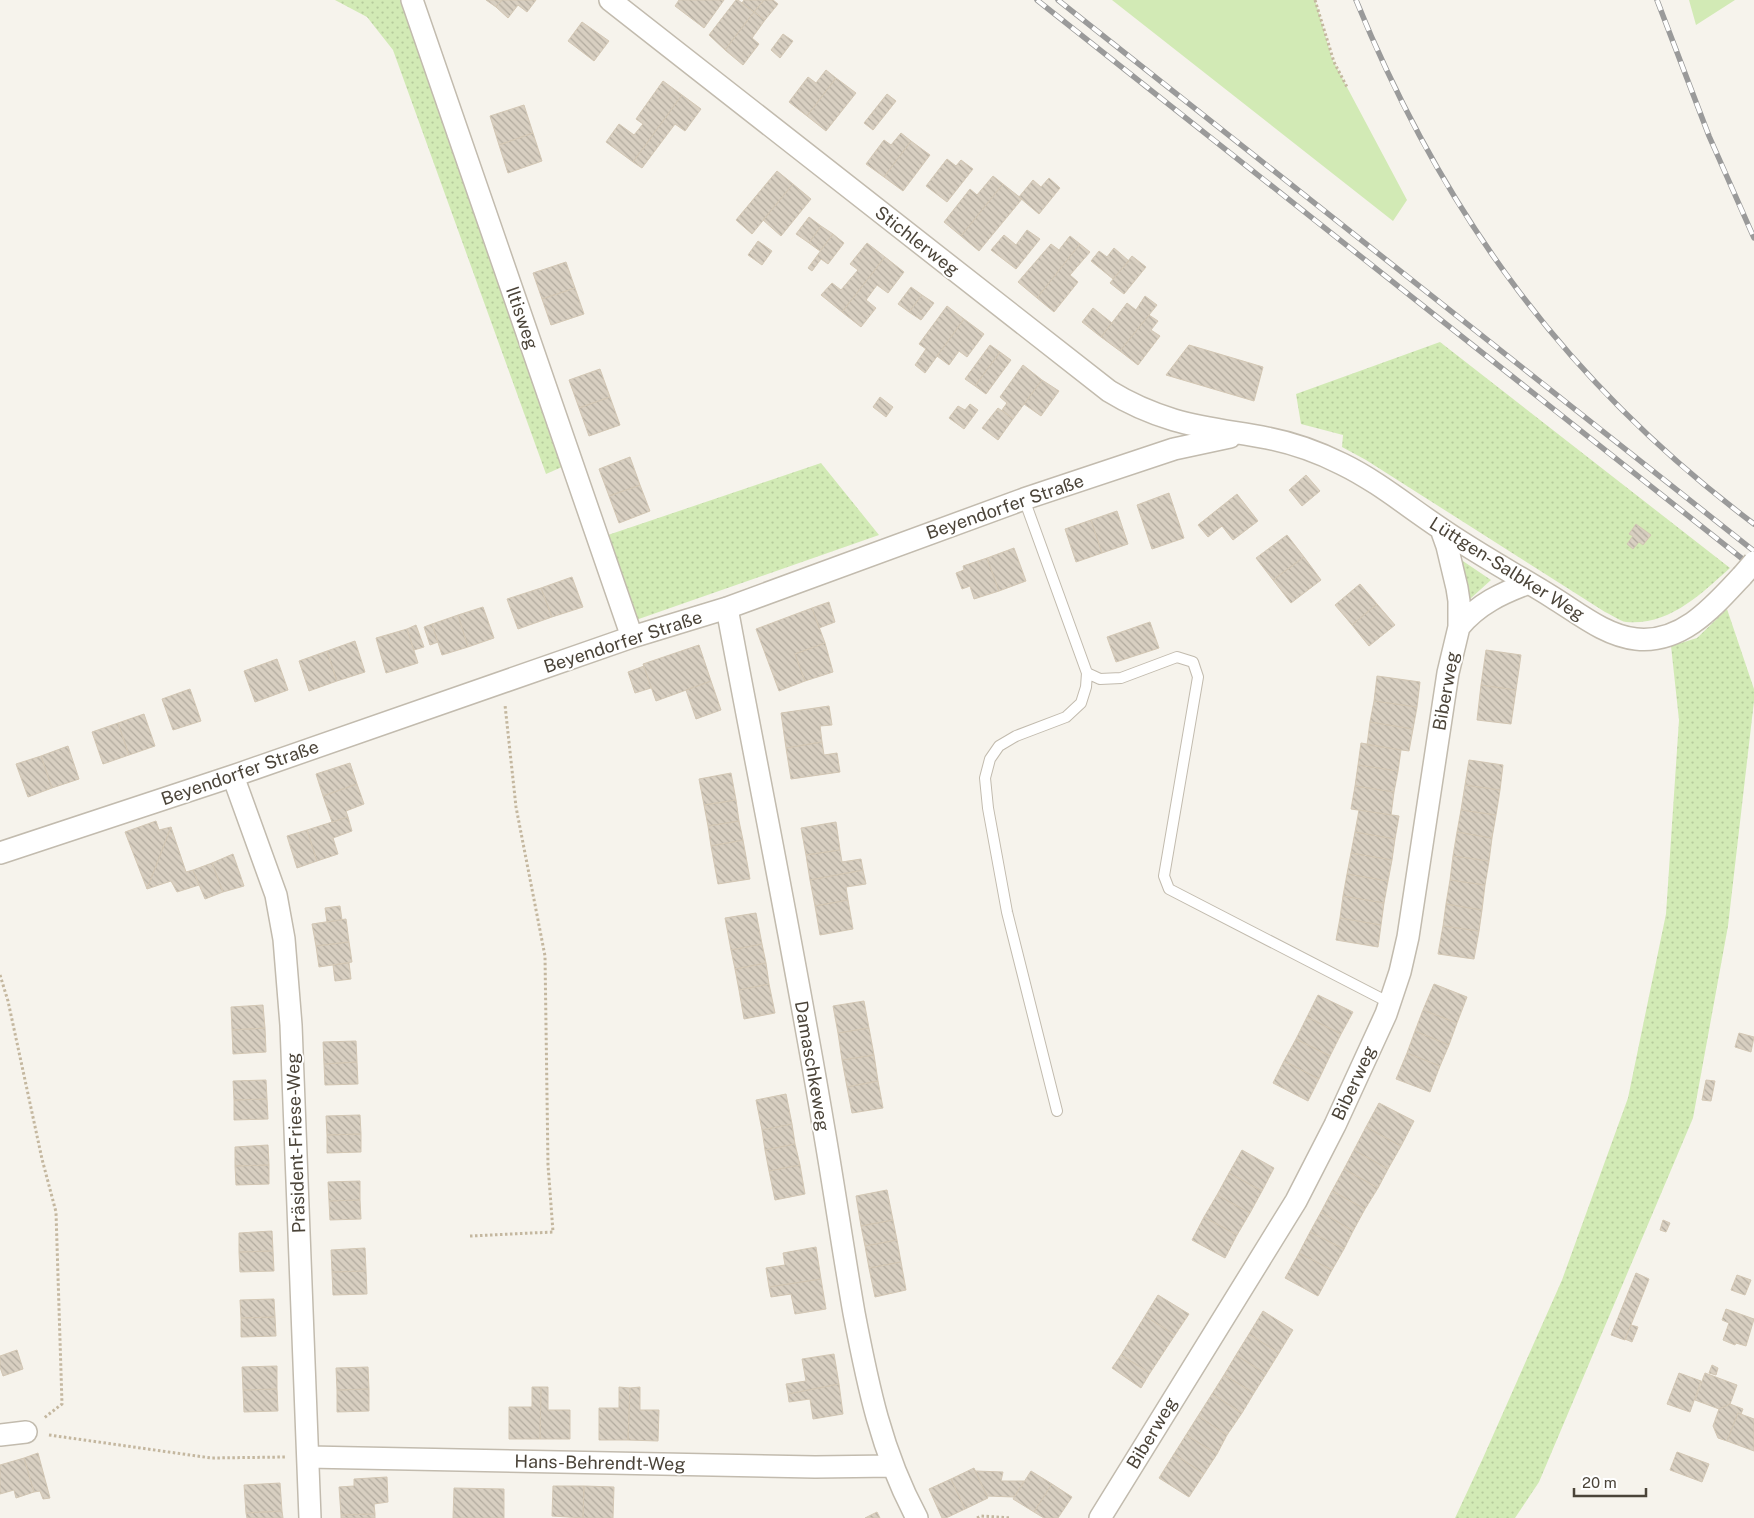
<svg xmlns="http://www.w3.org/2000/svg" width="1754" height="1518" viewBox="0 0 1754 1518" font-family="'Public Sans',sans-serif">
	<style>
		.grass { fill: url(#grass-dots) }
		.garden { fill: #d2eab5 }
		.building { fill: url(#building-back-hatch); stroke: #d3c7b4 }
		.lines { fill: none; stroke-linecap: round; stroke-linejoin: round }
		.service-casing { stroke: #c2bbae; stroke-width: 12 }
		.minor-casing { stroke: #c2bbae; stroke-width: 24 }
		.path { stroke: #c4b79f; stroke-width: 3; stroke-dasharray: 2.5 2.5; stroke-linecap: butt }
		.service { stroke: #fff; stroke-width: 10 }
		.minor { stroke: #fff; stroke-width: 21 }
		.rail-casing { stroke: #9a9a9a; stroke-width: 5.5 }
		.rail { stroke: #fff; stroke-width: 4; stroke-dasharray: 11; stroke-linecap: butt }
		.minor-bridge-casing { stroke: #c2bbae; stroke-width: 24; stroke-linecap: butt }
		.minor-bridge { stroke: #fff; stroke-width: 21 }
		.labels { text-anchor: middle; stroke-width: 4; stroke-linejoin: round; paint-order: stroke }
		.street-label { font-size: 18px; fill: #4b4439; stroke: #fff }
	</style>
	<defs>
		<pattern id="grass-dots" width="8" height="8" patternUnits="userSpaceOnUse" patternTransform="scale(1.25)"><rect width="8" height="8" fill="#d2eab5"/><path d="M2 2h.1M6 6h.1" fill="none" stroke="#b6ca9c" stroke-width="1.8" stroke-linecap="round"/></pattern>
		<pattern id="building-back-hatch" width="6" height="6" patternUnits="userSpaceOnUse" patternTransform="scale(1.25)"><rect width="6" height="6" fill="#d8cfc1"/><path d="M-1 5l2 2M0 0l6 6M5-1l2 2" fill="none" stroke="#b1aa9e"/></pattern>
	</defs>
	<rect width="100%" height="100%" fill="#f6f3ec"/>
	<!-- grass -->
	<path class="grass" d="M335,0H401L562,467L546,474L393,50L367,17Z
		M1440,342L1730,568C1701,594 1669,626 1626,622C1620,621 1612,615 1605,612L1366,460L1342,447L1343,435L1301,424L1296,394Z
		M821,463L879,535L633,621L605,536Z
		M1457,557L1491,580L1470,599Z
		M1727,609L1754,689V701L1728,926L1693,1118L1539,1482L1515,1518H1455L1483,1458L1562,1280L1628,1098L1666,914L1679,720L1671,646L1697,638Z"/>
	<!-- garden -->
	<path class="garden" d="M1112,0H1315L1332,59L1407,200L1393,221Z
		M1689,0H1735L1696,25Z"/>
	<!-- building -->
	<path class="building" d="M486,0H502L496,7Z
		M502,0H536L527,12L518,5L508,18L496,7Z
		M679,0H724L704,28L675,6Z
		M736,0H738L754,12L725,50L709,35Z
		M744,0H764L754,12L742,3Z
		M764,0H773L778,4L765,20L754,12Z
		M754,12L765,20L752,38L759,44L743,65L725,50Z
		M582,22L609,41L594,61L568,41Z
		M783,34L793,41L780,58L771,50Z
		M826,70L836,78L807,116L789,102L808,77L816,83Z
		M836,78L856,93L826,131L807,116Z
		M663,81L682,95L633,162L606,142L619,124L634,135L643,124L636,119Z
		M887,94L896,101L873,130L864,123Z
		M682,95L701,109L685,131L675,124L642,168L633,162Z
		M524,105L533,133L499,145L490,116Z
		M533,133L542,161L508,173L499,145Z
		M901,133L911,141L884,177L866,164L884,140L891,145Z
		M911,141L930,155L903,191L884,177Z
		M947,159L956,166L961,160L973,169L947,202L926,186Z
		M777,171L793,184L752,234L736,220Z
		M993,176L1003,184L961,236L944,222L970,189L977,195Z
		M1049,178L1060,188L1039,214L1019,197L1033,180L1041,187Z
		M793,184L811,199L781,236L763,220Z
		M1003,184L1022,199L979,251L961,236Z
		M809,217L821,226L809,243L796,234Z
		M821,226L833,234L820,251L809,243Z
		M1027,230L1040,239L1016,269L991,250L1004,235L1016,245Z
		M833,234L844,243L828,264L821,259L812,271L808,268Z
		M1070,236L1080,244L1037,298L1018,282L1051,244L1059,250Z
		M758,241L772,251L762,265L748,255Z
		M867,243L885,257L842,312L821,295L832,283L841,290L858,270L850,264Z
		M1080,244L1090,252L1070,275L1078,282L1054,312L1037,298Z
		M1114,248L1129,261L1113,279L1091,261L1099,251L1107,257Z
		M1132,256L1146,267L1124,294L1110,283Z
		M885,257L904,272L888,293L877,285L866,300L876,308L861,327L842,312Z
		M566,262L575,288L542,299L533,273Z
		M911,287L922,295L909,312L898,304Z
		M575,288L584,314L551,325L542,299Z
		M922,295L934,303L921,320L909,312Z
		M1145,296L1157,305L1120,351L1101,337L1127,303L1136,310Z
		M947,306L964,319L925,373L915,365L926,349L919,344Z
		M1093,308L1112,323L1101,337L1082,322Z
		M1149,315L1158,321L1151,330L1160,336L1138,365L1120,351Z
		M964,319L984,334L967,357L959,351L949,365L937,356Z
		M990,345L1000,352L975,386L965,379Z
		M1189,345L1263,367L1254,401L1166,375Z
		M1000,352L1011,360L986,394L975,386Z
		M1023,365L1042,380L1013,419L1002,410L1007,403L1000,397Z
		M600,369L610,397L579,408L569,380Z
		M1042,380L1059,391L1041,416L1024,404Z
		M610,397L620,425L589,436L579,408Z
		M880,397L893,407L886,417L873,407Z
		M970,404L978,410L964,429L949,418L958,406L965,410Z
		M998,408L1013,419L998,440L982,428Z
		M630,457L640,485L609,496L599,469Z
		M1306,475L1320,491L1302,506L1289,490Z
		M640,485L650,511L619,523L609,496Z
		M1169,493L1184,538L1152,549L1137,505Z
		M1237,494L1258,521L1233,540L1222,526L1208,537L1198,525Z
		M1117,511L1128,544L1102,553L1091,520Z
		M1091,520L1102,553L1076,562L1065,529Z
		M1636,524L1651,535L1643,545L1639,542L1633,549L1627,544L1633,536L1629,534Z
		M1287,535L1304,557L1273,580L1256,558Z
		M1014,548L1026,581L999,591L987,558Z
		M1304,557L1321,580L1291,603L1273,580Z
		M987,558L999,591L974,599L970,586L962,589L956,573L964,570L963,566Z
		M572,577L583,607L552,617L541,588Z
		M1360,584L1377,604L1352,625L1335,605Z
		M541,588L552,617L518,629L507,599Z
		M829,602L835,622L819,628L812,608Z
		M1377,604L1395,625L1369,646L1352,625Z
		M483,607L494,638L468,647L458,615Z
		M812,608L825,643L795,654L805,681L779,691L756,629Z
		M458,615L468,647L442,655L432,624Z
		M1150,622L1159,648L1116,662L1107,637Z
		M432,624L438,642L430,645L424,627Z
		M416,625L424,647L414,650L407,629Z
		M407,629L418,663L386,673L376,638Z
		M355,641L365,672L337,681L327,651Z
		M825,643L833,672L805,681L795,654Z
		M699,645L711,681L656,701L643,664Z
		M1486,650L1521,655L1516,690L1481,685Z
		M327,651L337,681L309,691L299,661Z
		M277,659L288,690L255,702L244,671Z
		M644,666L651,688L635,693L628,672Z
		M1377,676L1420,682L1417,707L1374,701Z
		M711,681L721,710L696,719L686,690Z
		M1481,685L1516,690L1511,724L1477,720Z
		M190,689L201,721L173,730L162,699Z
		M1374,701L1417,707L1413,729L1370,722Z
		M829,706L832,725L820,726L822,742L786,748L781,713Z
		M144,714L155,746L129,755L118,723Z
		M1370,722L1413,729L1409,751L1367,745Z
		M118,723L129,755L103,764L92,732Z
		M822,742L824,755L837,753L840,772L791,779L786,748Z
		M1361,743L1401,750L1398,771L1358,765Z
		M68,746L79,779L52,788L41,756Z
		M41,756L52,788L28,797L16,764Z
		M1469,760L1503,765L1500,790L1465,785Z
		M350,763L357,784L323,796L316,774Z
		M1358,765L1398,771L1394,792L1355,786Z
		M731,773L736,800L704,805L699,779Z
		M357,784L364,804L346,811L348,817L332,822L323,796Z
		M1465,785L1500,790L1496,815L1461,810Z
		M1355,786L1394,792L1391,815L1351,809Z
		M736,800L739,821L708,826L704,805Z
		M1359,810L1399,816L1395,839L1355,832Z
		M1461,810L1496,815L1492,838L1457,832Z
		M348,817L352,831L333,838L338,854L317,861L307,830Z
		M156,821L159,830L171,827L147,889L125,832Z
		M739,821L743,840L711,846L708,826Z
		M836,822L840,850L806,855L801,828Z
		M171,827L186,872L193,870L199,885L177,892L171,881L147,889Z
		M307,830L317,861L297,868L287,836Z
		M1355,832L1395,839L1392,860L1351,853Z
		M1457,832L1492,838L1489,861L1453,856Z
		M743,840L750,879L718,884L711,846Z
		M840,850L842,862L861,859L863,870L810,880L806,855Z
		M1351,853L1392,860L1388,881L1347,874Z
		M233,854L244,886L223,892L212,863Z
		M1453,856L1489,861L1485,885L1450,880Z
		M212,863L223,892L205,899L193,870Z
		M863,870L866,884L846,887L848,900L815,906L810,880Z
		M1347,874L1388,881L1384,903L1343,896Z
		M1450,880L1485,885L1482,910L1446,904Z
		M1343,896L1384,903L1381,925L1340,918Z
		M848,900L853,929L820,935L815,906Z
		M1446,904L1482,910L1479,931L1443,926Z
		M340,906L342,920L327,922L325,908Z
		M756,913L762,944L731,950L725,918Z
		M1340,918L1381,925L1378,947L1336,940Z
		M346,919L349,942L316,946L312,924Z
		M1443,926L1479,931L1474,959L1438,954Z
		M349,942L352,962L319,967L316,946Z
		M762,944L766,963L735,969L731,950Z
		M349,963L351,979L335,981L333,965Z
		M766,963L769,984L739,990L735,969Z
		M769,984L775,1013L744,1019L739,990Z
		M1434,984L1467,997L1457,1023L1423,1010Z
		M1318,995L1353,1012L1341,1034L1307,1017Z
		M864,1001L869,1028L838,1033L833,1006Z
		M263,1005L265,1028L232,1030L231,1007Z
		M1423,1010L1457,1023L1449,1045L1415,1031Z
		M1307,1017L1341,1034L1330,1056L1296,1039Z
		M265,1028L266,1052L233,1054L232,1030Z
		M869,1028L874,1055L842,1060L838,1033Z
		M1415,1031L1449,1045L1440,1066L1407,1053Z
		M1739,1033L1754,1037L1751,1052L1735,1047Z
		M1296,1039L1330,1056L1319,1079L1284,1061Z
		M356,1041L357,1062L324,1064L323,1042Z
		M1407,1053L1440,1066L1430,1092L1396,1079Z
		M874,1055L878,1081L847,1087L842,1060Z
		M1284,1061L1319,1079L1308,1101L1273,1083Z
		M357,1062L358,1084L325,1085L324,1064Z
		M266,1080L267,1099L234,1100L233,1081Z
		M1706,1080L1715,1081L1711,1101L1702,1100Z
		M878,1081L883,1108L852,1113L847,1087Z
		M786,1094L792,1124L762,1130L756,1100Z
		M267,1099L268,1119L234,1120V1100Z
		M1379,1103L1414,1121L1401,1146L1366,1127Z
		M360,1115L361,1134L327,1135L326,1116Z
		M792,1124L795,1144L765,1150L762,1130Z
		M1366,1127L1401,1146L1388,1169L1354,1150Z
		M361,1134V1152L327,1153V1135Z
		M795,1144L800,1165L769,1171L765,1150Z
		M268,1145L269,1165L235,1166V1147Z
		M1242,1150L1274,1168L1262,1191L1229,1173Z
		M1354,1150L1388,1169L1378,1188L1344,1169Z
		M269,1165V1184L236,1185L235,1166Z
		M800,1165L805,1194L775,1200L769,1171Z
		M1344,1169L1378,1188L1365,1209L1332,1191Z
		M1229,1173L1262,1191L1250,1213L1217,1195Z
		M360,1181V1200L329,1201L328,1182Z
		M887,1190L893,1220L861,1226L856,1196Z
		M1332,1191L1365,1209L1353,1231L1321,1212Z
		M1217,1195L1250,1213L1237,1235L1204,1217Z
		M360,1200L361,1219L330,1220L329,1201Z
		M1321,1212L1353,1231L1344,1249L1310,1232Z
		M1204,1217L1237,1235L1225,1258L1192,1240Z
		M893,1220L897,1240L865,1246L861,1226Z
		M1663,1220L1670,1223L1666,1232L1660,1230Z
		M272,1231L273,1251L239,1252V1233Z
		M1310,1232L1344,1249L1332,1270L1299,1253Z
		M897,1240L901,1262L869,1268L865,1246Z
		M816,1247L821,1279L769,1287L766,1268L785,1265L783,1253Z
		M365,1248L366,1271L332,1272L331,1250Z
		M273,1251L274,1271L240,1272L239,1252Z
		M1299,1253L1332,1270L1318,1296L1285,1278Z
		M901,1262L906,1290L875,1297L869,1268Z
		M366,1271L367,1294L333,1295L332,1272Z
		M1636,1273L1649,1279L1625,1340L1611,1335Z
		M1737,1275L1751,1280L1745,1295L1731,1290Z
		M821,1279L826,1309L795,1314L791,1294L771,1297L769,1287Z
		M1158,1295L1189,1314L1175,1335L1145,1316Z
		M274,1299L275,1317L241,1318L240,1300Z
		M1726,1309L1754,1319L1746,1346L1736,1343L1735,1345L1723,1340L1729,1323L1722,1320Z
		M1263,1311L1293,1330L1279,1353L1249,1334Z
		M1145,1316L1175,1335L1150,1373L1121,1355Z
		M275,1317L276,1336L241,1337V1318Z
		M1631,1325L1638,1327L1632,1342L1625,1339Z
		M1249,1334L1279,1353L1266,1374L1236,1355Z
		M17,1350L23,1369L3,1376L0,1367V1356Z
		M834,1354L839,1384L788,1394L786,1384L806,1381L802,1359Z
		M1121,1355L1150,1373L1141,1388L1112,1368Z
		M1236,1355L1266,1374L1254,1393L1224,1375Z
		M1712,1365L1718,1368L1716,1375L1709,1373Z
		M277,1366V1389L243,1390L242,1367Z
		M368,1367L369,1389L337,1390L336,1368Z
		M1679,1373L1701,1381L1690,1412L1667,1404Z
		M1705,1373L1737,1385L1730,1404L1719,1409L1695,1400Z
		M1224,1375L1254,1393L1242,1413L1212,1394Z
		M839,1384L843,1414L813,1419L810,1399L789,1402L788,1394Z
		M532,1387H541L540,1439H509V1407H532Z
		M541,1387H548V1410H570V1439H540Z
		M619,1387L630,1388L628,1440H599V1408H619Z
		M640,1387V1410H659L658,1441L628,1440L630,1388Z
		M277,1389L278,1411L244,1412L243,1390Z
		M369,1389V1411L337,1412V1390Z
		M1212,1394L1242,1413L1227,1435L1198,1416Z
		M1730,1404L1743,1409L1741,1414L1738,1413L1727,1441L1718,1438L1713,1426L1719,1409Z
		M1738,1413L1754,1419V1451L1727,1441Z
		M1198,1416L1227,1435L1217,1454L1186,1435Z
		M1186,1435L1217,1454L1204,1474L1174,1454Z
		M1677,1452L1709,1464L1702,1482L1670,1470Z
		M38,1453L50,1498L43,1499L40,1491L34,1492L24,1458Z
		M1174,1454L1204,1474L1189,1497L1159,1478Z
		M24,1458L34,1492L16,1498L14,1490L0,1494V1465Z
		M974,1468L988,1498L965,1509L951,1479Z
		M975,1471L1003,1472L1001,1481H1024L1014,1497L987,1496Z
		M1031,1471L1052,1484L1034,1512L1013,1499Z
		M387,1477L388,1502L374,1504L375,1514L341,1515L339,1487L354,1486V1479Z
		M951,1479L965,1509L946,1518H942L929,1489Z
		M280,1483L282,1511L246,1513L244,1485Z
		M1052,1484L1072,1497L1058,1518H1044L1034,1512Z
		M553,1486H584L583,1518L552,1516Z
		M584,1486L614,1487L613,1518H583Z
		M454,1488L504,1489V1518H453Z
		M282,1511L283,1518H247L246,1513Z
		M877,1512L880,1518H865Z
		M375,1514V1518H341V1515Z"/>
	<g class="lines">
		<defs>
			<path id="service" d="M1024,499L1087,673L1086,687L1081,703L1066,717L1016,736L999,746L990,759L985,778L988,808L1007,912L1057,1111
				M1087,673L1100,679L1121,678L1177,657L1193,662L1198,677L1164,876L1169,889L1390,1003"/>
			<path id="minor" d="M412,0L632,637
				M610,0L1109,391C1130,404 1151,413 1174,420C1205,429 1236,432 1267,438C1293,443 1318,452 1342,464C1377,481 1407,506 1440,528C1476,553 1515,574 1552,597C1578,613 1606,636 1636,639C1682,644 1714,606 1742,576
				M727,608C759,780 794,951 823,1124C834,1187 843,1250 854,1313C868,1386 881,1451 917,1518
				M1459,627C1478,604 1502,593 1529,583
				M233,776L276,895L284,939L291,1025L310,1518
				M0,853L233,776L632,637L727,608L1024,499L1174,449L1230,437
				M0,1435L26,1432
				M308,1457L815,1467L893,1466
				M1100,1518L1296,1201L1335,1125L1386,1014L1400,972L1408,937L1448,673L1459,627V601L1457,588L1447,546L1441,529"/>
		</defs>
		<!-- service casing -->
		<use href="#service" class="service-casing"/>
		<!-- minor casing -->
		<use href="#minor" class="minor-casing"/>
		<!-- path -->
		<path class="path" d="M1315,0L1334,62L1347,87
			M0,975L8,1001L42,1159L56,1212L62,1404L44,1418
			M470,1236L553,1232L548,1165L545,956L516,807L505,705
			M49,1435L211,1458L286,1457
			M977,1518L981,1516L1011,1518"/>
		<!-- service -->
		<use href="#service" class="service"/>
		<!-- minor -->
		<use href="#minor" class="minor"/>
		<defs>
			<path id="rail" d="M1037,0L1754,568
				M1058,0L1754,551
				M1356,0C1444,216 1567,383 1754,524
				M1657,0L1709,136L1754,238"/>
		</defs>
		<!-- rail casing -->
		<use href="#rail" class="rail-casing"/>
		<!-- rail -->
		<use href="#rail" class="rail"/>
		<defs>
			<path id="minor-bridge" d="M1742,576L1754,562"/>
		</defs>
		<!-- minor-bridge casing -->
		<use href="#minor-bridge" class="minor-bridge-casing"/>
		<!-- minor-bridge -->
		<use href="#minor-bridge" class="minor-bridge"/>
	</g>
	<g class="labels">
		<!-- street labels -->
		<g class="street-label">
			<text transform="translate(917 241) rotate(38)" y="6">Stichlerweg</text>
			<text transform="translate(522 318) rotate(71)" y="6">Iltisweg</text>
			<text transform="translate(1005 507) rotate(-19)" y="6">Beyendorfer Straße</text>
			<text transform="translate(1507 569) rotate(32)" y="6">Lüttgen-Salbker Weg</text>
			<text transform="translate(623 642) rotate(-18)" y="6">Beyendorfer Straße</text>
			<text transform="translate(1446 691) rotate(-80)" y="6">Biberweg</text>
			<text transform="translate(240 773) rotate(-19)" y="6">Beyendorfer Straße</text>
			<text transform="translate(812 1066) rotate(80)" y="6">Damaschkeweg</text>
			<text transform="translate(1354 1083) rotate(-65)" y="6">Biberweg</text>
			<text transform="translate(296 1143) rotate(-92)" y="6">Präsident-Friese-Weg</text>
			<text transform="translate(1152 1433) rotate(-59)" y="6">Biberweg</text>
			<text transform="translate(600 1463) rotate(1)" y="6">Hans-Behrendt-Weg</text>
		</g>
	</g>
	<!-- scale -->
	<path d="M1574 1488v8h72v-8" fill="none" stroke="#4b4439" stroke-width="2.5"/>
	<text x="1582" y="1488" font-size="15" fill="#4b4439" stroke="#ffffff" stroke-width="4" paint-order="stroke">20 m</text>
</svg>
